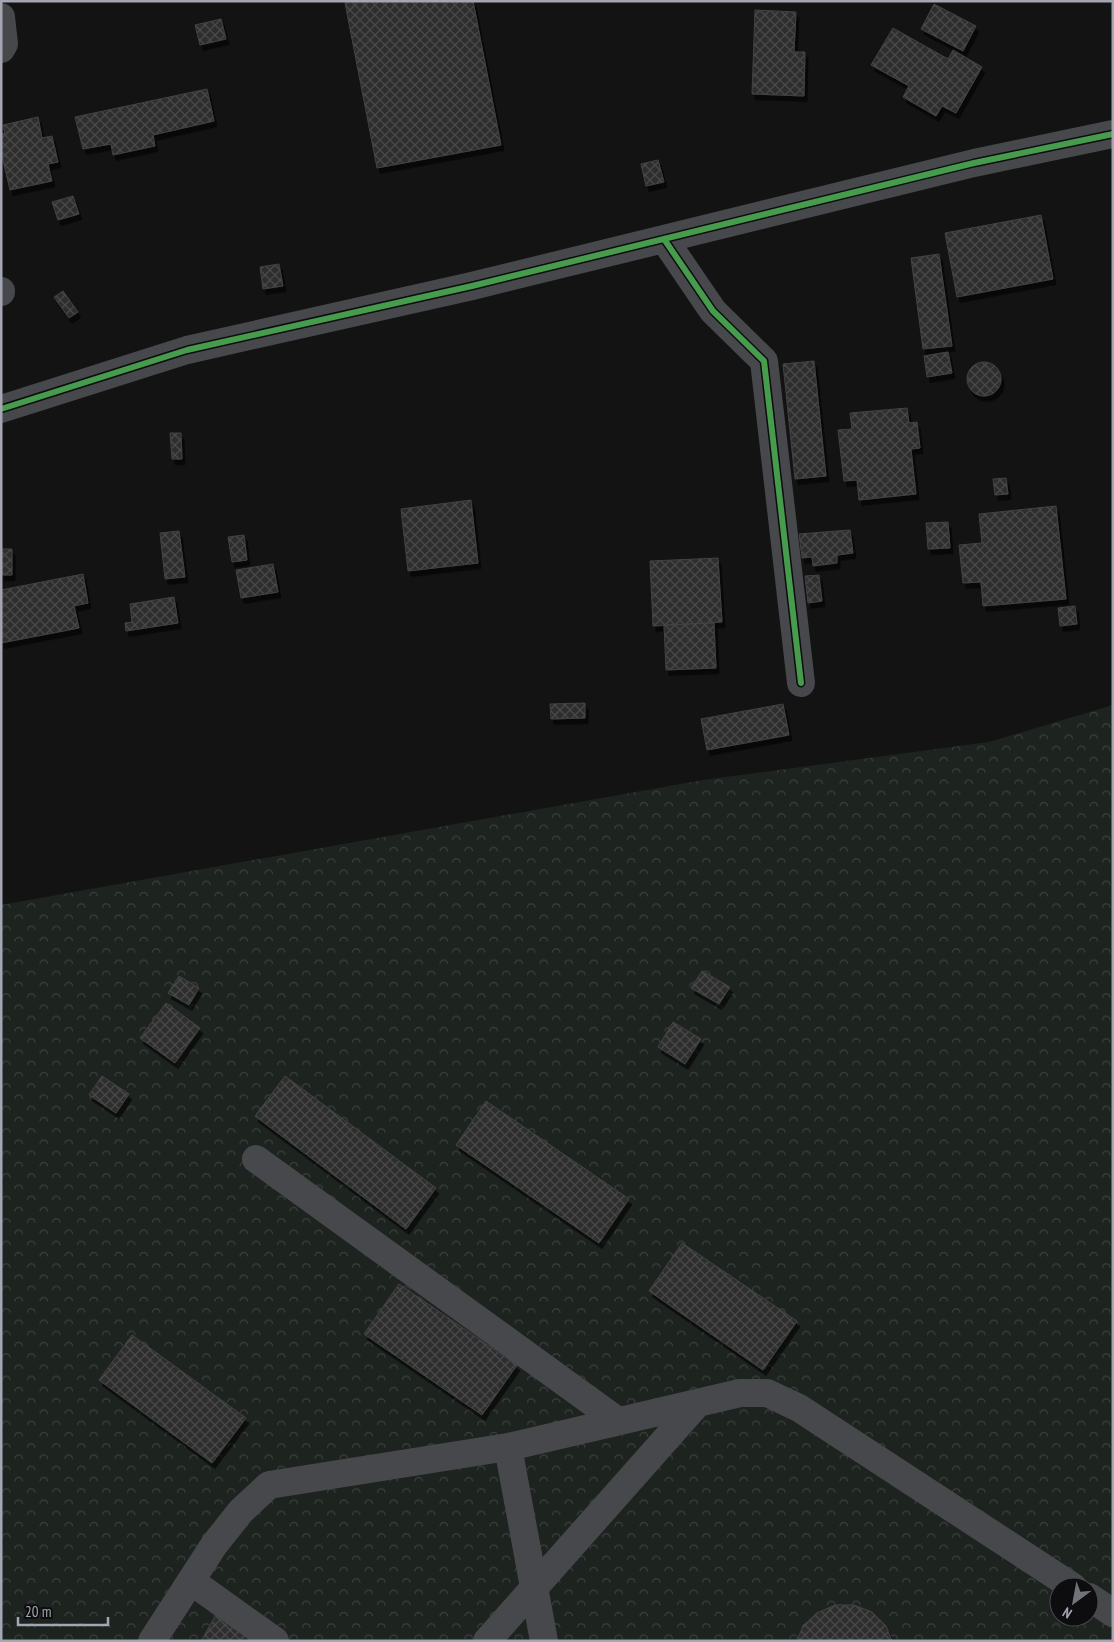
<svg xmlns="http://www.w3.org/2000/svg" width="1114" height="1642" viewBox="0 0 1114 1642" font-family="'PT Sans Narrow',sans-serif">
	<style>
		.forest { fill: url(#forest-crowns); fill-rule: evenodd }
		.building { fill: url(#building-cross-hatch); stroke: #424246; filter: url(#shadow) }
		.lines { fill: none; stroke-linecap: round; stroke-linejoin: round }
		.minor { stroke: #47484b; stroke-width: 28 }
		.cycleway-casing { stroke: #0d0d0f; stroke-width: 9 }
		.cycleway { stroke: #469c4c; stroke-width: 6 }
	</style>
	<defs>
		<pattern id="forest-crowns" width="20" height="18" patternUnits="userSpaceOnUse" patternTransform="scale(1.25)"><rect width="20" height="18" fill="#1d231e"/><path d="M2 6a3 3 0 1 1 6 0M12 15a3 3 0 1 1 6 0" fill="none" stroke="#3b403c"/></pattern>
		<pattern id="building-cross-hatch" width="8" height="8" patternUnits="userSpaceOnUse" patternTransform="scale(1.25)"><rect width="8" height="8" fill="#2e2e2e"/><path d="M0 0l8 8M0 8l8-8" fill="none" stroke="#49494a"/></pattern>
		<filter id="shadow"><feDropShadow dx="3" dy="5.5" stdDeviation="0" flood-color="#0009"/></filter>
	</defs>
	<rect width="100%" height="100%" fill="#131313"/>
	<!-- forest -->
	<path class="forest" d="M1113,705V1641H1V905L703,780L989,742ZM1059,1587H1089V1617H1059Z"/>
	<!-- building -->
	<path class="building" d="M355,1H473L501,145L377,168L345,3Z
		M934,4L976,26L963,51L921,29Z
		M755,10L796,12L794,52H805L804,96L752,94Z
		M221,19L226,39L200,45L195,25Z
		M893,28L948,59L953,50L982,67L956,113L942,106L936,116L903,97L909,86L871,65Z
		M207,89L214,121L153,135L155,146L113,155L111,144L83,149L75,117Z
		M38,117L42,138L52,136L58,162L48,164L52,181L10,190L1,152V134L5,133L3,125Z
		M658,160L664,182L646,186L641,164Z
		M73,196L79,214L58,220L52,202Z
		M1041,215L1053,279L957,297L945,233Z
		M939,254L952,346L923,349L911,258Z
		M279,264L283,286L263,289L260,267Z
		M63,291L78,312L69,318L54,297Z
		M948,352L952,373L927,377L924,356Z
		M814,361L826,476L795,479L783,364Z
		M967 379a17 17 0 1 1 34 0a17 17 0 1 1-34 0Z
		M907,408L909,423L917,422L920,448L911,449L916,494L859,500L857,480L844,481L838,430L852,429L850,413Z
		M170,433H181L182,459H172Z
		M1006,478L1008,494L995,495L993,479Z
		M471,500L478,563L408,571L401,509Z
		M1056,506L1066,599L983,606L981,582L963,583L959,545L982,543L979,514Z
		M948,522L950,548L928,549L926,523Z
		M850,530L853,553L837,555V563L813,566L812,557L802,558L799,534Z
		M179,531L185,577L165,579L160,533Z
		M244,535L247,560L232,562L228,537Z
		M1,549H12V575H1Z
		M718,558L722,622L653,626L650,561Z
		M273,564L278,592L241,598L236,570Z
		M83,574L88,603L74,606L79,628L1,643V590Z
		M819,575L822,601L808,603L805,576Z
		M174,597L178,623L126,631L125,623L132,622L130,604Z
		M1075,606L1077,624L1060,626L1058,608Z
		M714,623L716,668L666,670L664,625Z
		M585,703V718L551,719L550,704Z
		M783,704L789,735L707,750L701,719Z
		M702,971L730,987L719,1004L691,988Z
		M179,976L199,988L189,1005L168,993Z
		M166,1003L200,1028L175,1063L140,1038Z
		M673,1022L701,1039L685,1064L658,1047Z
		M102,1076L129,1094L116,1113L89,1095Z
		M285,1076L436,1188L406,1229L255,1116Z
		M486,1101L629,1199L599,1243L456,1145Z
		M682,1243L797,1321L763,1370L649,1291Z
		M399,1284L517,1365L482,1415L364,1334Z
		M132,1335L246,1418L212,1463L99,1380Z
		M835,1605H854L872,1612L886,1626L892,1641H797L803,1626L817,1613Z
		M217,1613L264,1641H201Z"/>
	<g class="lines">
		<!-- minor -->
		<path class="minor" d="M1,17L4,44L1,49
			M664,239L713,311L764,361L801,683
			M1,291V292
			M1,409L187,350L472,286L974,163L1113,134
			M256,1159L618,1421
			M508,1447L544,1641
			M191,1581L275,1641
			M1089,1597L1113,1613
			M152,1641L214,1545L241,1511L269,1485L508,1447L740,1393H767L799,1408L1073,1587
			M487,1641L697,1404"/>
		<defs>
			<path id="cycleway" d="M664,239L713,311L764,361L801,683
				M1,409L187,350L472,286L974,163L1113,134"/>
		</defs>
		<!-- cycleway casing -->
		<use href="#cycleway" class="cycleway-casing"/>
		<!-- cycleway -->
		<use href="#cycleway" class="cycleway"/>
	</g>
	<!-- border -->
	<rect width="1114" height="1642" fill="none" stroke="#a4a7b3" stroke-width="5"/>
	<!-- north arrow -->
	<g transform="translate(1074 1602) rotate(212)"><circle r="24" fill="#0d0d0f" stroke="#494b51"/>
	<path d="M0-4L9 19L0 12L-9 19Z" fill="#71737b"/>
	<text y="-8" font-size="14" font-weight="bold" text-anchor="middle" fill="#a4a7b3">N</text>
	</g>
	<!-- scale -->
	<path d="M18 1617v8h90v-8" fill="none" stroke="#a4a7b3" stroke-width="2.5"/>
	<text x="25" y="1617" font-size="15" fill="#a4a7b3" stroke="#0d0d0f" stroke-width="4" paint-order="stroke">20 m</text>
</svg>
